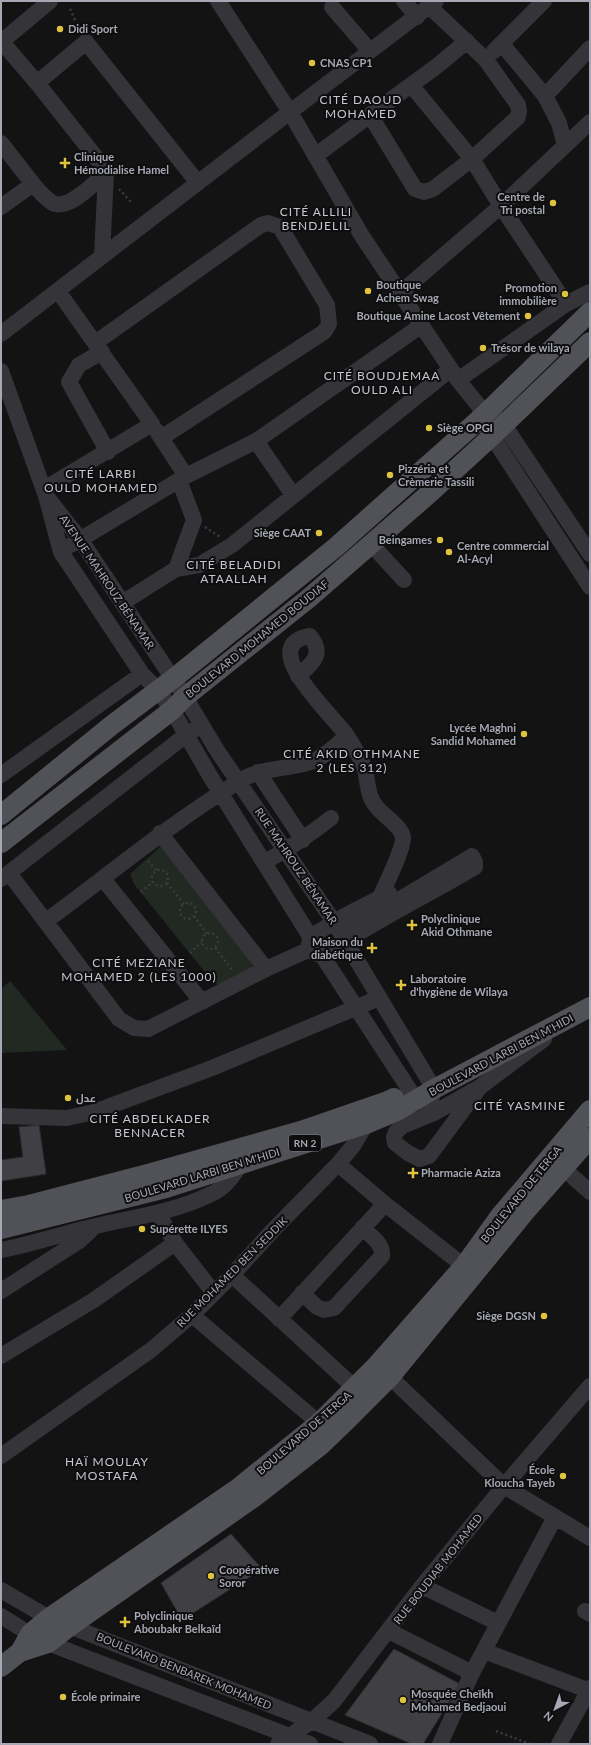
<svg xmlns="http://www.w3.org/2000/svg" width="591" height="1745" viewBox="0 0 591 1745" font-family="Lato,Cairo,sans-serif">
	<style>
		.green { fill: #222923 }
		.building { fill: #404044; stroke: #2e2d30 }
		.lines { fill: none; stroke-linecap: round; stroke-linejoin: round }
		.path { stroke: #3a3b40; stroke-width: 2.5; stroke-dasharray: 2 3; stroke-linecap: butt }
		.minor { stroke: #343439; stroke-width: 16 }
		.major { stroke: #515158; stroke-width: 20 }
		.poi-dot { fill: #dec341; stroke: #0e0e0f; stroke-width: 1.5 }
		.labels { text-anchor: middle; stroke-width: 4; stroke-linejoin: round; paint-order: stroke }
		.shield { fill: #0e0e0f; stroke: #787a82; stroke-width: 1 }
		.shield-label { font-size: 10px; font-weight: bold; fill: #a6a8b3 }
		.poi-label { font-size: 11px; font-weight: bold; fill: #a6a8b3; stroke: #0e0e0f; text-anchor: start }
		.street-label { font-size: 11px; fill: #a6a8b3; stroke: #0e0e0f }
		.neighbourhood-label { font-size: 12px; letter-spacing: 1px; fill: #c6c7d0; stroke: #0e0e0f }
	</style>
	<rect width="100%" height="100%" fill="#131314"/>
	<!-- green -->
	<path class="green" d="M160,847L169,848L255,968L221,986L213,982L134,884L130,874Z
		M10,981L67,1050L1,1053V989Z"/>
	<!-- building -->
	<path class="building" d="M39,1125L46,1174L1,1181V1160L23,1157L19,1127Z
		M231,1534L262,1569L182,1620L161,1583Z
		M394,1649L460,1684L423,1744H412L345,1715Z"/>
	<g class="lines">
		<!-- path -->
		<path class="path" d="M70,9L80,31
			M119,189L132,203
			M205,527L220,537
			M148,861L157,871
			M152 878a8 8 0 1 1 16 0a8 8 0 1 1-16 0Z
			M167,883L184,904
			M141,892L153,882
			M180 911a8 8 0 1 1 16 0a8 8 0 1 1-16 0Z
			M194,916L207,934
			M202 941a8 8 0 1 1 16 0a8 8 0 1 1-16 0Z
			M215,948L233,971
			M190,953L202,942
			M496,1731L530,1744"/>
		<!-- minor -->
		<path class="minor" d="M218,1L290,112L362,236L458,380L479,406L486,427L590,587
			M404,1L417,17
			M332,7L370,51
			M430,7L486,60L518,105L519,111L518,117L472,159L433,189L424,192L415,189L370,115L437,66L467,41
			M1,42L50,1
			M2,42L37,83L98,160L106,173L102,256
			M502,44L545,96L559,123L565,145
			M494,51L544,1
			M37,83L86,42L198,183
			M411,85L472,159L501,206L566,304
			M545,96L590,48
			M1,143L33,184L1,207
			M315,156L370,115
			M33,184C38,190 44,197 51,202C67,213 94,183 106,173
			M399,294L501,206L590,122
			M1,334L290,112L436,1
			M95,343L261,225L268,223L280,227L327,305L329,324L324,332L161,438
			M102,352L79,365L69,382L108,452
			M1,371L46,496L61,552L142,674L158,690L172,710L210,776L316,946L409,1089L416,1100L430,1104L434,1089L334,922L218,752L185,697L80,539L46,496
			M458,380L566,304L590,292
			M496,417L504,425L590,554
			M256,441L293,495
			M186,476L256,441L422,325
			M44,489L152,424L58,291
			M371,544L404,580
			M71,545L186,476L156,430
			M176,569L194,520L179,480
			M122,603L176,569L199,565L232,545L451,369
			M298,676C312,664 325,654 310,636C253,645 336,718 348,737C354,747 361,758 365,769C368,782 367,795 376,806C383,816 402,826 403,838C403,851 385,885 380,898
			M258,772L303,840
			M1,775L142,674
			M160,833L266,969
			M264,862C288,850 309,835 331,818
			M9,873L119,1019L134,1028L148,1029L266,969L308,950
			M1,879L186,735L194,730
			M103,879L202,1002
			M346,915L310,937L308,950L322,956C371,923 424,897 475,867V862L472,856L355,926L359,932
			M46,921C110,874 171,823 238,782C260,767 286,770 311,762C325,757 336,745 347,736
			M352,922L346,915L389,893
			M480,1087L429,1156L420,1159L408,1153L395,1143L394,1137L396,1132L402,1126L434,1113Z
			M480,1087L544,1039
			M1,1116L67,1118L94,1112L212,1068L379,998
			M555,1161L590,1192
			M338,1164L385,1204L464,1266
			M158,1213L175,1243L214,1293
			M1,1250C33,1244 64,1233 96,1226C134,1217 175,1212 211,1194C225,1188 232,1177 241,1164
			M232,1275L355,1388
			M1,1291L79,1241L91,1230
			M302,1293L317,1307L324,1310L334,1308L382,1256C383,1243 371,1236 362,1228
			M192,1315L319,1423
			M279,1319L385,1204
			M1,1356L94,1300L175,1243
			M380,1369L390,1377L504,1486L590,1538
			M1,1456L151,1350L192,1315L232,1275L275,1228L338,1164L353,1146L366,1124L363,1117
			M422,1586L498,1623
			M1,1590L49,1618L370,1744
			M585,1611L590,1614
			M1,1616L30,1634L48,1643L310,1744
			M389,1631L472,1673
			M484,1651L590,1691
			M278,1744L312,1721L334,1701L422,1586L504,1486L590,1386
			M440,1744L472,1673L555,1517
			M559,1744L590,1688"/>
		<!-- major -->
		<path class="major" d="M1,815L112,725L173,679L336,547L482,417L590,312
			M1,843L172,710L185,697L309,598L431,492L492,436L590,342
			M1,1210L29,1205L148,1174L301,1131L388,1101L394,1098
			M1,1229L166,1188L366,1124L397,1111L434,1089L590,1007
			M20,1652L30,1634L49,1618L237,1489L319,1423L376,1366L464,1266L500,1216L590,1110
			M1,1667L20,1652L48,1643L70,1626L253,1498L321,1445L348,1419L390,1377L524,1213L590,1138"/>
	</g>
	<!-- markers -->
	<g class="poi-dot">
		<circle cx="60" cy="29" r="4"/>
		<circle cx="312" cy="63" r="4"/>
		<path d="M63 157h4v4h4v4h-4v4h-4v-4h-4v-4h4z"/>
		<circle cx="553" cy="203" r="4"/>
		<circle cx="368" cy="291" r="4"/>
		<circle cx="565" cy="294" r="4"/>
		<circle cx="528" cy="316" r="4"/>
		<circle cx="483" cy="348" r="4"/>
		<circle cx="429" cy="428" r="4"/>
		<circle cx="390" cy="475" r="4"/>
		<circle cx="319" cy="533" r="4"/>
		<circle cx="440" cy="540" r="4"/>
		<circle cx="449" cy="552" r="4"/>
		<circle cx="524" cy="734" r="4"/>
		<path d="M410 919h4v4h4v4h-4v4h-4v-4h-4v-4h4z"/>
		<path d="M370 942h4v4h4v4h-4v4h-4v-4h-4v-4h4z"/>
		<path d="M399 979h4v4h4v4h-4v4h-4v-4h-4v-4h4z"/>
		<circle cx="68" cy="1098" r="4"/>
		<path d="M411 1167h4v4h4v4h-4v4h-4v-4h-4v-4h4z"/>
		<circle cx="142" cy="1229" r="4"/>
		<circle cx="544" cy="1316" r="4"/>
		<circle cx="563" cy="1476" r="4"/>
		<circle cx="211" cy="1576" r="4"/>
		<path d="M123 1616h4v4h4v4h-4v4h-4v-4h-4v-4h4z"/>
		<circle cx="63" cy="1697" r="4"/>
		<circle cx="403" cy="1700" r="4"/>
	</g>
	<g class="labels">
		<!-- shield labels -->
		<rect class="shield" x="289" y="1135" width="32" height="16" rx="3"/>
		<g class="shield-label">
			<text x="305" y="1147">RN 2</text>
		</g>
		<!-- poi labels -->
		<g class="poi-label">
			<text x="68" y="33">Didi Sport</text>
			<text x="320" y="67">CNAS CP1</text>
			<text x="74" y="161">Clinique<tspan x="74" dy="13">Hémodialise Hamel</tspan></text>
			<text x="545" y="201" text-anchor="end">Centre de<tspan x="545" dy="13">Tri postal</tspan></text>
			<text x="376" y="289">Boutique<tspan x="376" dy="13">Achem Swag</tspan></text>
			<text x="557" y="292" text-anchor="end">Promotion<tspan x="557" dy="13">immobilière</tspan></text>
			<text x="520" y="320" text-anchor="end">Boutique Amine Lacost Vêtement</text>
			<text x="491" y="352">Trésor de wilaya</text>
			<text x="437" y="432">Siège OPGI</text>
			<text x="398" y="473">Pizzéria et<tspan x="398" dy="13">Crèmerie Tassili</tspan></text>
			<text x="311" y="537" text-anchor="end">Siège CAAT</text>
			<text x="432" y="544" text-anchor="end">Beingames</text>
			<text x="457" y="550">Centre commercial<tspan x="457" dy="13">Al-Acyl</tspan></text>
			<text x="516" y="732" text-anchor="end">Lycée Maghni<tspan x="516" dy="13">Sandid Mohamed</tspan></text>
			<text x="421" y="923">Polyclinique<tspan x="421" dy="13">Akid Othmane</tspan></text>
			<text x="363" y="946" text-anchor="end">Maison du<tspan x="363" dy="13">diabétique</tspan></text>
			<text x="410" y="983">Laboratoire<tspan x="410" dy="13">d'hygiène de Wilaya</tspan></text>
			<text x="76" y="1102">عدل</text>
			<text x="421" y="1177">Pharmacie Aziza</text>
			<text x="150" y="1233">Supérette ILYES</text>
			<text x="536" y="1320" text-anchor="end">Siège DGSN</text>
			<text x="555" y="1474" text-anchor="end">École<tspan x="555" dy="13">Kloucha Tayeb</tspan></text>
			<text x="219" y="1574">Coopérative<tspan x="219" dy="13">Soror</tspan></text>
			<text x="134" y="1620">Polyclinique<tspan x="134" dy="13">Aboubakr Belkaïd</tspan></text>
			<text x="411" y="1698">Mosquée Cheïkh<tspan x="411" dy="13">Mohamed Bedjaoui</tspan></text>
			<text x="71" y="1701">École primaire</text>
		</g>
		<!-- street labels -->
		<g class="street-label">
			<text transform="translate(107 582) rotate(56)" y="4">AVENUE MAHROUZ BÉNAMAR</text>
			<text transform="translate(257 639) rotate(-39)" y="4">BOULEVARD MOHAMED BOUDIAF</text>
			<text transform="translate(296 866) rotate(56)" y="4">RUE MAHROUZ BÉNAMAR</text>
			<text transform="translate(501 1055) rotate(-28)" y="4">BOULEVARD LARBI BEN M'HIDI</text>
			<text transform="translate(202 1175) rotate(-17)" y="4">BOULEVARD LARBI BEN M'HIDI</text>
			<text transform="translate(521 1194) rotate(-51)" y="4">BOULEVARD DE TERGA</text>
			<text transform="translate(232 1272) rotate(-45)" y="4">RUE MOHAMED BEN SEDDIK</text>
			<text transform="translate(304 1433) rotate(-41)" y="4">BOULEVARD DE TERGA</text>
			<text transform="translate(438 1569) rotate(-52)" y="4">RUE BOUDIAB MOHAMED</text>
			<text transform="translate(184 1671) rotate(22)" y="4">BOULEVARD BENBAREK MOHAMED</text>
		</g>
		<!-- neighbourhood labels -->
		<g class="neighbourhood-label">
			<text x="361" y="104">CITÉ DAOUD<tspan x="361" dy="14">MOHAMED</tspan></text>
			<text x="316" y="216">CITÉ ALLILI<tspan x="316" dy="14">BENDJELIL</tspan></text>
			<text x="382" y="380">CITÉ BOUDJEMAA<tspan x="382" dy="14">OULD ALI</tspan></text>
			<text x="101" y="478">CITÉ LARBI<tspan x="101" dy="14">OULD MOHAMED</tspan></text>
			<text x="234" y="569">CITÉ BELADIDI<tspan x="234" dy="14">ATAALLAH</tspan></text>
			<text x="352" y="758">CITÉ AKID OTHMANE<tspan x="352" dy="14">2 (LES 312)</tspan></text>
			<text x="139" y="967">CITÉ MEZIANE<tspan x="139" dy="14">MOHAMED 2 (LES 1000)</tspan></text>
			<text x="520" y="1110">CITÉ YASMINE</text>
			<text x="150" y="1123">CITÉ ABDELKADER<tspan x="150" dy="14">BENNACER</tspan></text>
			<text x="107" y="1466">HAÏ MOULAY<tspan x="107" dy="14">MOSTAFA</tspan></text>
		</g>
	</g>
	<!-- border -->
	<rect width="591" height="1745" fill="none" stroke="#a6a8b3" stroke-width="4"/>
	<!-- north arrow -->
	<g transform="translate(555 1709) rotate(221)" stroke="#0e0e0f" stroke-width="3" paint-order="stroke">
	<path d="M0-3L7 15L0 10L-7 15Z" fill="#a6a8b3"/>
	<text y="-6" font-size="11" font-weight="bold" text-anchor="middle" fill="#a6a8b3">N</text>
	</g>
</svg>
